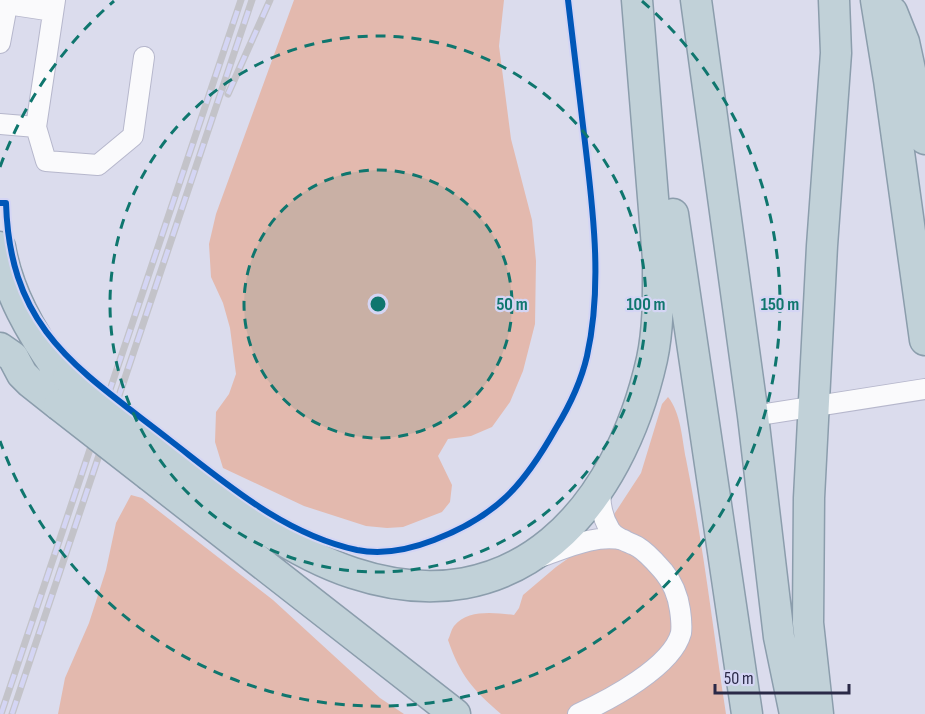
<svg xmlns="http://www.w3.org/2000/svg" width="925" height="714" viewBox="0 0 925 714" font-family="'Sofia Sans Condensed',sans-serif">
	<style>
		.green { fill: #e3b9ae }
		.lines { fill: none; stroke-linecap: round; stroke-linejoin: round }
		.minor-casing { stroke: #b6b7cc; stroke-width: 22 }
		.highway-casing { stroke: #8b9dac; stroke-width: 33 }
		.minor { stroke: #fafafc; stroke-width: 20 }
		.highway { stroke: #c1d1d8; stroke-width: 30 }
		.rail-casing { stroke: #c3c3c9; stroke-width: 7 }
		.rail { stroke: #d4d5f4; stroke-width: 4.5; stroke-dasharray: 14; stroke-linecap: butt }
		.highway-bridge-casing { stroke: #8b9dac; stroke-width: 33; stroke-linecap: butt }
		.highway-bridge { stroke: #c1d1d8; stroke-width: 30 }
		.cycleway-casing { stroke: #d4d5f4; stroke-width: 10 }
		.cycleway { stroke: #0057b8; stroke-width: 6 }
		.ring { fill: none; stroke: #0f766e; stroke-width: 3; stroke-dasharray: 10 8 }
		.centre { fill: #0f766e; stroke: #d4d5f4; stroke-width: 3 }
		.ring-label { font-size: 18px; text-anchor: middle; font-weight: bold; fill: #0f766e; stroke: #d4d5f4; stroke-width: 4.5; stroke-linejoin: round; paint-order: stroke }
	</style>
	<rect width="100%" height="100%" fill="#dbdced"/>
	<!-- green -->
	<path class="green" d="M294,0H504L499,46L511,139L532,220L536,261L535,324L523,371L510,402L492,427L471,436L448,439L438,456L452,485L450,502L442,512L403,527L387,528L366,526L304,506L223,468L215,442L216,412L229,394L236,374L230,328L223,303L211,277L209,244L216,214Z
		M668,397C681,413 682,439 686,459C703,543 713,629 726,714H501C473,690 460,675 448,640C450,636 451,630 454,626C468,609 495,613 514,615L519,608L523,595L556,567L594,540L607,525L641,473L662,404Z
		M131,495L142,498L273,600L380,698L404,714H58L65,678L89,623L106,570L116,523Z"/>
	<g class="lines">
		<defs>
			<path id="minor" d="M7,4L53,11
				M0,43L8,0
				M0,124L36,127L46,161L98,165L133,136L144,57
				M36,127L55,0
				M753,416L925,389
				M540,557C566,548 597,533 624,540
				M578,714C609,700 672,667 681,633C682,626 681,617 680,610C678,596 673,583 664,572C656,563 648,553 638,547C629,542 616,539 610,530C602,517 599,502 601,486"/>
			<path id="highway" d="M696,0L753,416L779,637L795,714
				M876,0L889,80L925,340
				M892,12L904,42L925,139
				M673,214L747,714
				M0,247C8,293 31,332 57,369
				M0,348L13,357L22,374L30,382L59,405
				M159,449C219,495 280,549 353,573C517,627 619,507 652,359C659,326 658,292 658,259L637,0
				M150,476L455,714
				M818,714L808,623L809,498L822,246L836,53L834,0"/>
		</defs>
		<!-- minor casing -->
		<use href="#minor" class="minor-casing"/>
		<!-- highway casing -->
		<use href="#highway" class="highway-casing"/>
		<!-- minor -->
		<use href="#minor" class="minor"/>
		<!-- highway -->
		<use href="#highway" class="highway"/>
		<defs>
			<path id="rail" d="M228,94L270,0
				M1,714L241,0
				M12,714L252,0"/>
		</defs>
		<!-- rail casing -->
		<use href="#rail" class="rail-casing"/>
		<!-- rail -->
		<use href="#rail" class="rail"/>
		<defs>
			<path id="highway-bridge" d="M68,378L159,449
				M59,405L150,476"/>
		</defs>
		<!-- highway-bridge casing -->
		<use href="#highway-bridge" class="highway-bridge-casing"/>
		<!-- highway-bridge -->
		<use href="#highway-bridge" class="highway-bridge"/>
		<defs>
			<path id="cycleway" d="M0,203H6C10,332 79,369 171,441C228,485 284,534 357,550C383,555 411,549 434,540C497,516 524,485 556,428C570,405 581,382 587,356C602,289 594,218 586,151C580,100 574,50 568,0"/>
		</defs>
		<!-- cycleway casing -->
		<use href="#cycleway" class="cycleway-casing"/>
		<!-- cycleway -->
		<use href="#cycleway" class="cycleway"/>
	</g>
	<!-- distance rings -->
	<circle cx="378" cy="304" r="134" fill="#0f766e" fill-opacity=".12"/>
	<g class="ring">
		<circle cx="378" cy="304" r="134"/>
		<circle cx="378" cy="304" r="268"/>
		<path d="M0 167A402 402 0 0 1 114 1M642 1A402 402 0 1 1 0 441"/>
	</g>
	<circle cx="378" cy="304" r="9" class="centre"/>
	<g class="ring-label">
		<text x="512" y="310">50 m</text>
		<text x="646" y="310">100 m</text>
		<text x="780" y="310">150 m</text>
	</g>
	<!-- scale -->
	<path d="M715 684v9h134v-9" fill="none" stroke="#2a2947" stroke-width="3"/>
	<text x="724" y="684" font-size="18" fill="#2a2947" stroke="#d4d5f4" stroke-width="4.5" paint-order="stroke">50 m</text>
</svg>
